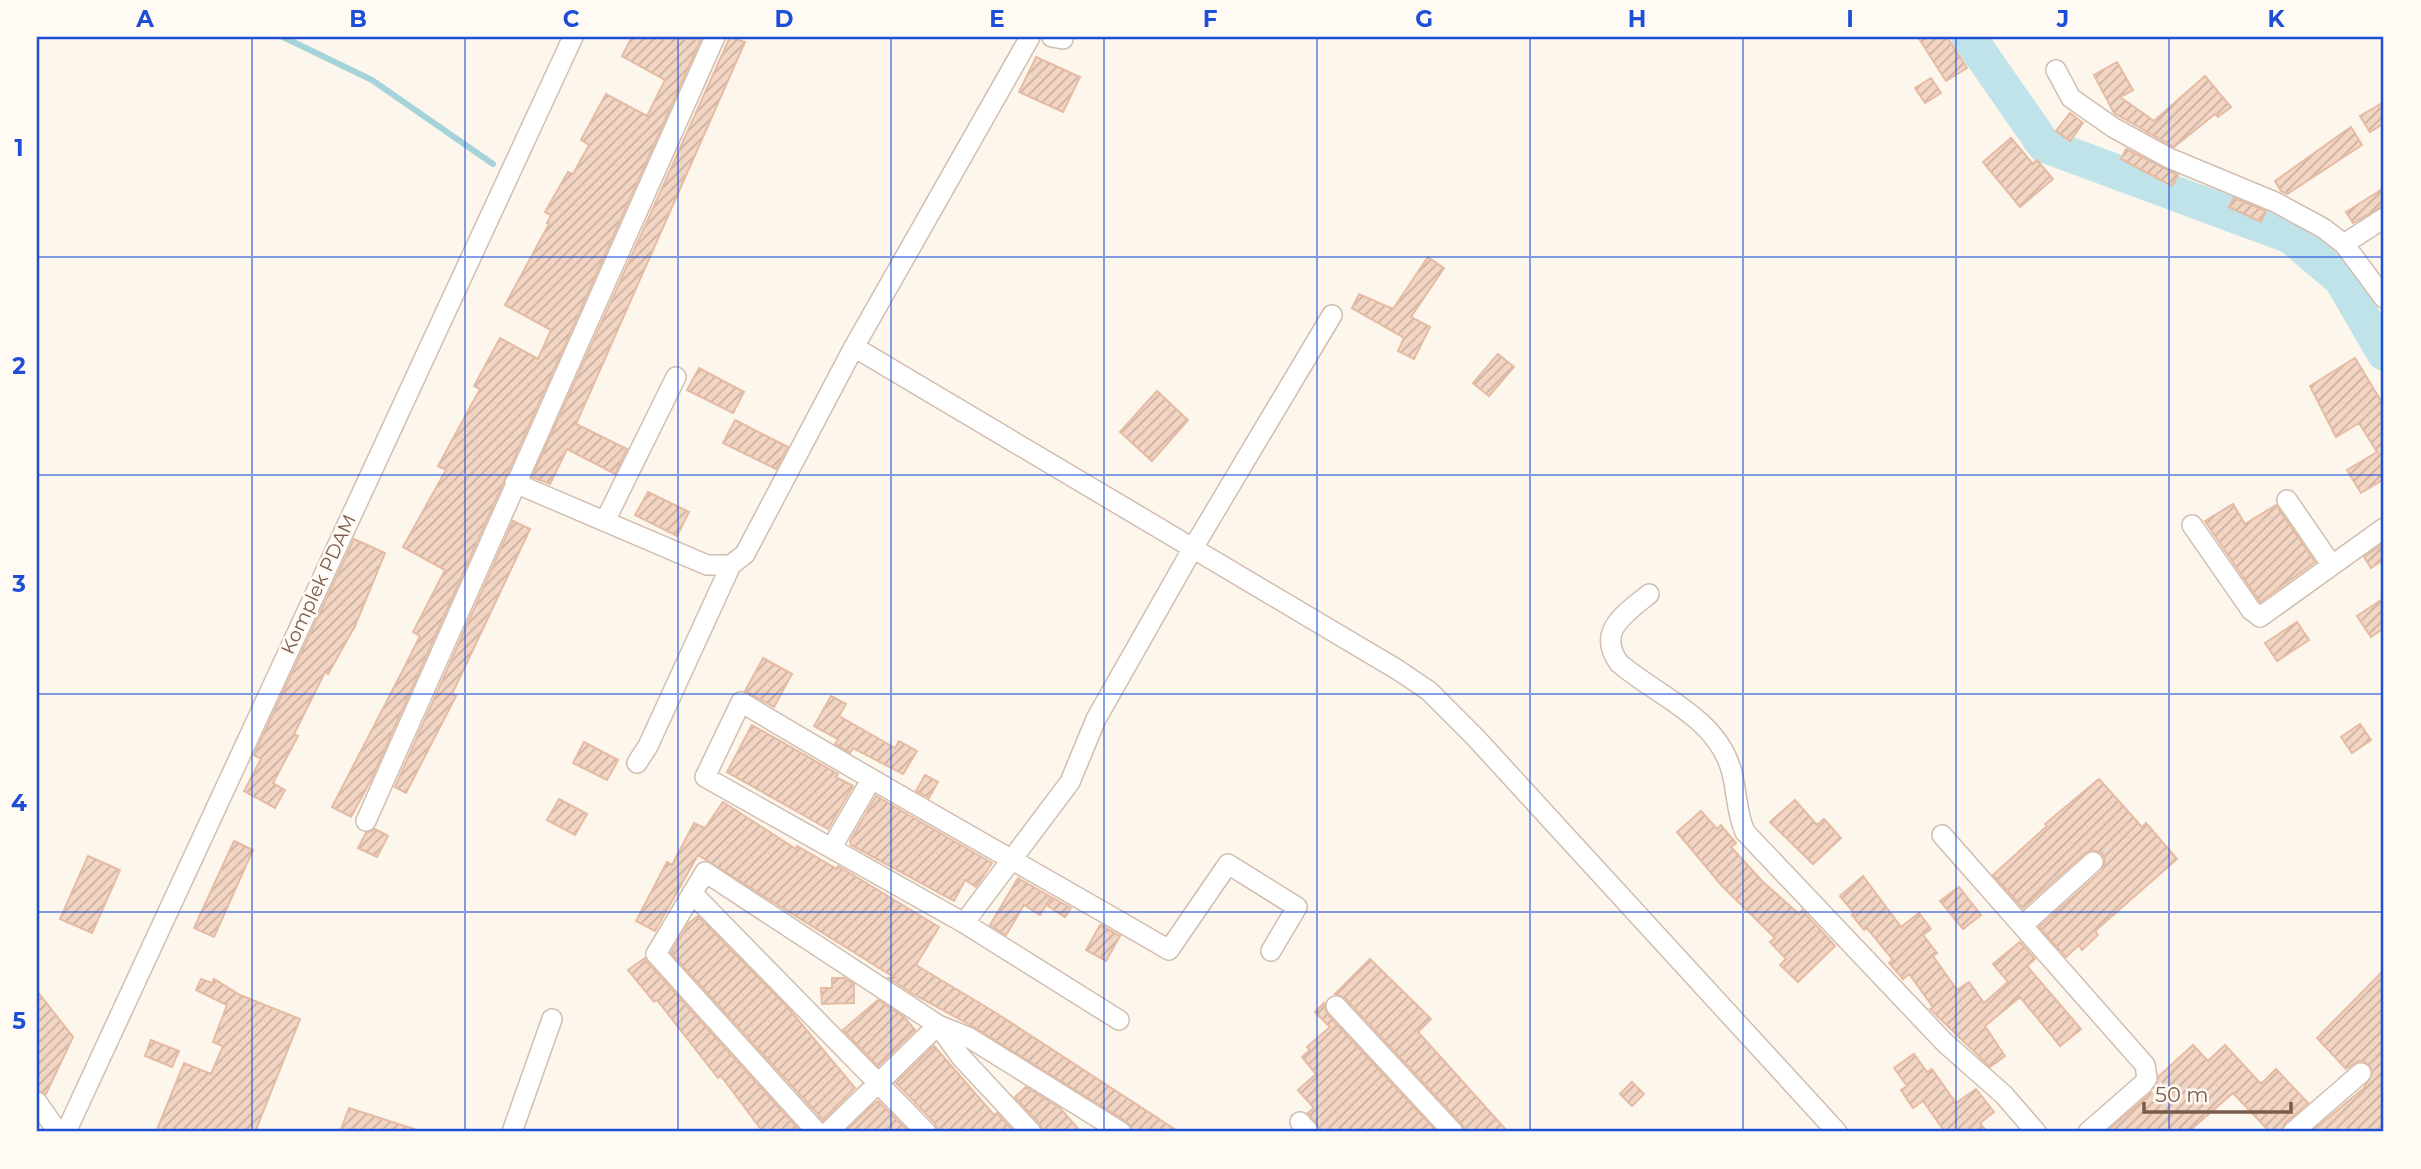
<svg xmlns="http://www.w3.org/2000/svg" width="2421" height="1169" viewBox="0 0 2421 1169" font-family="Montserrat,sans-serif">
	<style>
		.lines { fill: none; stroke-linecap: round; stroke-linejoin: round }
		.stream { stroke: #a5d3da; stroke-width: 6 }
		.river { stroke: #bfe3e8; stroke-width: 35 }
		.building { fill: url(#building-hatch); stroke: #e6bba3; stroke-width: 2 }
		.minor-casing { stroke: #d1beb0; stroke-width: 22 }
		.minor { stroke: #fff; stroke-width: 19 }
		.grid { fill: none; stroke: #1d4ed8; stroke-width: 2; stroke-opacity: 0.55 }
		.labels { text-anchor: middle; stroke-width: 5; stroke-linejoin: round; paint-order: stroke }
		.street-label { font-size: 19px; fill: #7a5c4d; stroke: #fffaf3 }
		.neatline { fill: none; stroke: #1d4ed8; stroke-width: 2.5 }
		.grid-label { font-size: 23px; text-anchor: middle; font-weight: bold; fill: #1d4ed8 }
	</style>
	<defs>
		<pattern id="building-hatch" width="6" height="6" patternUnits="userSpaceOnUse" patternTransform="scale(1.75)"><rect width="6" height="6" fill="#f3d5c3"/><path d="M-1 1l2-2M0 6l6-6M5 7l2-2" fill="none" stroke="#cab0a1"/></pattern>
	</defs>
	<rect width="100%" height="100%" fill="#fdf6ec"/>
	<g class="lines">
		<!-- stream -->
		<path class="stream" d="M283,37L372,80L493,164"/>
		<!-- river -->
		<path class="river" d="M1969,37L2044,145L2290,236L2341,279L2384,353"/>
	</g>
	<!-- building -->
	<path class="building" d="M632,37L701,39L371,780L351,817L332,807L404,668L420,636L413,632L445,570L403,547L446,470L438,466L480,389L474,386L500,338L538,359L551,330L505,305L549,224L547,223L551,215L545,212L568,172L573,174L589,145L581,140L606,94L647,116L665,80L622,56Z
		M730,37L745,42L576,424L627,449L615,474L567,449L550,484L532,477Z
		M1918,37H1947L1967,68L1946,81Z
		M1036,57L1080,77L1063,112L1019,92Z
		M2117,62L2133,90L2120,97L2154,121L2205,76L2231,107L2218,117L2215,114L2174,147L2114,113L2094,75Z
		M1931,78L1941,93L1925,103L1915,88Z
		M2384,102V123L2370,132L2360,116Z
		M2070,113L2083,123L2070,141L2056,131Z
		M2351,127L2362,145L2287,194L2281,191L2275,181Z
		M2011,138L2033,164L2037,160L2053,179L2020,207L1983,162Z
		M2126,149L2178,175L2172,186L2121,159Z
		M2384,188V206L2353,223L2346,212Z
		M2234,198L2266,211L2261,222L2229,207Z
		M1428,257L1444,268L1411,317L1430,327L1414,359L1398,351L1404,338L1352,308L1359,294L1393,309Z
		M1498,354L1514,367L1489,396L1473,383Z
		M2355,358L2384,406V479L2361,493L2347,470L2377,452L2359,423L2336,437L2310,386Z
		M699,368L744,392L733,413L687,390Z
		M1157,391L1188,420L1152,461L1120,432Z
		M735,420L788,447L776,469L723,443Z
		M648,492L689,512L677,536L635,515Z
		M2233,504L2245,524L2276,505L2315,562L2260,602L2205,521Z
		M513,521L530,529L452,694L456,696L406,793L395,787Z
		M354,539L385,553L355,626L328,674L325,672L294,734L298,736L273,783L285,790L275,808L244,791L261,759L254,755Z
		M2384,543V559L2371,568L2364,557Z
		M2384,598V628L2371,637L2357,616Z
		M2297,622L2309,640L2277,661L2265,643Z
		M763,658L792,674L774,707L745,691Z
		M831,696L846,704L839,716L895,748L899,741L917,751L903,774L853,748L850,753L835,744L838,739L814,726Z
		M2360,724L2371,740L2352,753L2341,737Z
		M752,725L838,774L836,777L853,786L828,829L727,772Z
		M584,742L618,760L607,780L573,763Z
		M925,775L938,782L929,798L916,791Z
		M2099,779L2142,827L2146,823L2177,859L2095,931L2098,935L2082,950L2079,945L2066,957L2039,927L2102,871L2105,860L2102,853L2091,850L2085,853L2023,908L1993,875L2047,826L2045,824Z
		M876,796L992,863L976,887L965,880L954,901L851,845L850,841Z
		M559,799L587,814L575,835L547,820Z
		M1795,800L1817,825L1824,819L1841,838L1813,864L1770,822Z
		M723,802L796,849L797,846L837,869L838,866L939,927L916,965L996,1013L1179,1132H1133L1127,1122L974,1027L913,994L889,978H895L698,855L655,931L636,921L667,862L672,865L694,823L705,828Z
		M1701,811L1717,829L1721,825L1736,843L1731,847L1762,881L1799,914L1802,910L1835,946L1798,982L1780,965L1786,959L1770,942L1775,938L1722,886L1677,832Z
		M375,829L388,836L377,857L358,848L366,833Z
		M234,841L253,850L214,937L194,928Z
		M88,856L120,870L92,933L60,919Z
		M1863,876L1901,927L1919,913L1931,929L1923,935L1937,953L1933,956L1957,990L1969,982L1984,1003L2008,982L1993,964L2020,942L2035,959L2027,966L2081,1029L2060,1046L2020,997L1985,1026L2005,1056L1990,1067L1930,1009L1933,1007L1909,974L1903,979L1889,963L1893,960L1867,928L1864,930L1852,915L1854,913L1840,896Z
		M1018,878L1051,897L1040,915L1024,905L1006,935L990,925Z
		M1959,887L1981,915L1963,929L1940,901Z
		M1053,898L1071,908L1065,917L1048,906Z
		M698,916L789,1009L855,1088L823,1120L671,953L689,923Z
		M1100,925L1120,936L1106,961L1086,950Z
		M645,958L647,962L801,1132H763L721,1076L718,1078L657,1000L654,1002L628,970Z
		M1370,959L1431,1019L1418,1032L1508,1132H1465L1462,1124L1345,998L1335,994Z
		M2384,970V1132H2311L2364,1088L2373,1071L2364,1061H2358L2346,1069L2317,1038Z
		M832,978H844L854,984V1003L822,1004L821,988H832Z
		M201,979L212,983L214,979L240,995L300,1019L255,1132H156L184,1063L211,1074L223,1046L213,1042L227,1005L196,990Z
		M37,991L73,1037L46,1094L37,1090Z
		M878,1000L904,1017L915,1030L878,1066L843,1030Z
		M1324,1003L1327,1014L1437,1132L1321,1130L1308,1113L1314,1108L1298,1090L1316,1074L1302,1057L1310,1050L1307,1047L1330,1027L1315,1012Z
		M151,1040L179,1051L172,1067L145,1056Z
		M2193,1045L2208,1061L2225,1045L2261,1084L2276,1069L2308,1103L2285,1123L2281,1132H2270L2233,1093L2188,1132H2106L2151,1093L2159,1076Z
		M934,1046L994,1115L997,1113L1014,1132H938L935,1123L896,1083Z
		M1914,1054L1927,1072L1932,1069L1956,1103L1976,1089L1994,1112L1980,1123L1987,1132H1945L1923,1101L1913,1108L1901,1090L1907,1086L1894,1068Z
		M1632,1082L1644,1094L1632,1106L1620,1094Z
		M1026,1087L1060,1108L1081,1132H1043L1040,1124L1015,1097Z
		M878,1101L909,1132H845L872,1106Z
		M349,1108L414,1129V1132H340Z"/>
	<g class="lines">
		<defs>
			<path id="minor" d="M1030,37L854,347L1398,670L1429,691L1475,737L1837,1132
				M1052,37L1063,39
				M2056,70L2071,98L2114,128L2169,158L2275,202L2323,228L2344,244L2384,298
				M2344,244L2384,218
				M515,483L707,565H731L745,554L854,347
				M2287,500L2331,564
				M605,521L676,377
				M2192,525L2251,610L2260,617L2384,528
				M1649,594C1625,614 1596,631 1619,663C1657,696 1715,716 1731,769C1737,790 1736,812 1745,832L1945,1043L2004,1095L2036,1132
				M637,763L648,746L731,565
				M366,821L715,37
				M1942,835L2145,1065L2147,1078L2143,1084L2088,1132
				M832,847L871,780
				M692,893L926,1132
				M964,923L1119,1020
				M2023,925L2093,862
				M1271,951L1297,907L1228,864L1169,950C1026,867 882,787 741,702L705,777L964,923L1070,782L1096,719L1193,548L1332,315
				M1336,1006L1453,1132
				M37,1102L58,1132
				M1300,1122L1309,1132
				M66,1132L573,37
				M512,1132L552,1019
				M817,1132L656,954L705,872L938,1025L961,1057L1031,1132
				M828,1132L938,1025L968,1037L1121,1132
				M2293,1132L2361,1073"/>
		</defs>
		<!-- minor casing -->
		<use href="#minor" class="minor-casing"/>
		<!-- minor -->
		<use href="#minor" class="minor"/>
	</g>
	<!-- grid -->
	<path class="grid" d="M252,37V1132M465,37V1132M678,37V1132M891,37V1132M1104,37V1132M1317,37V1132M1530,37V1132M1743,37V1132M1956,37V1132M2169,37V1132M37,257H2384M37,475H2384M37,694H2384M37,912H2384"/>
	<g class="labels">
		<!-- street labels -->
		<g class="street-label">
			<text transform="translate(318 584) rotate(-65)" y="7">Komplek PDAM</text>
		</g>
	</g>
	<!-- border -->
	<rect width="2421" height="1169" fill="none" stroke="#fffaf3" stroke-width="77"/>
	<!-- scale -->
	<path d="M2144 1102v10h147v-10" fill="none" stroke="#7a5c4d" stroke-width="3.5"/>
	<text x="2155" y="1102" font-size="21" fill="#7a5c4d" stroke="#fffaf3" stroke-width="5" paint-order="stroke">50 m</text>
	<rect x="38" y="38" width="2344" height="1092" class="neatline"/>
	<g class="grid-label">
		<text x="145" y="27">A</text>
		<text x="358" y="27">B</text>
		<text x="571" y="27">C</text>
		<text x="784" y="27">D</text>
		<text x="997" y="27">E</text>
		<text x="1210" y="27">F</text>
		<text x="1424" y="27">G</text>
		<text x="1637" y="27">H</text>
		<text x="1850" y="27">I</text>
		<text x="2063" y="27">J</text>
		<text x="2276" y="27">K</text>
		<text x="19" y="156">1</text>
		<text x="19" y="374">2</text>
		<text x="19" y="592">3</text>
		<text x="19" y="811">4</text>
		<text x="19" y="1029">5</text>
	</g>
</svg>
